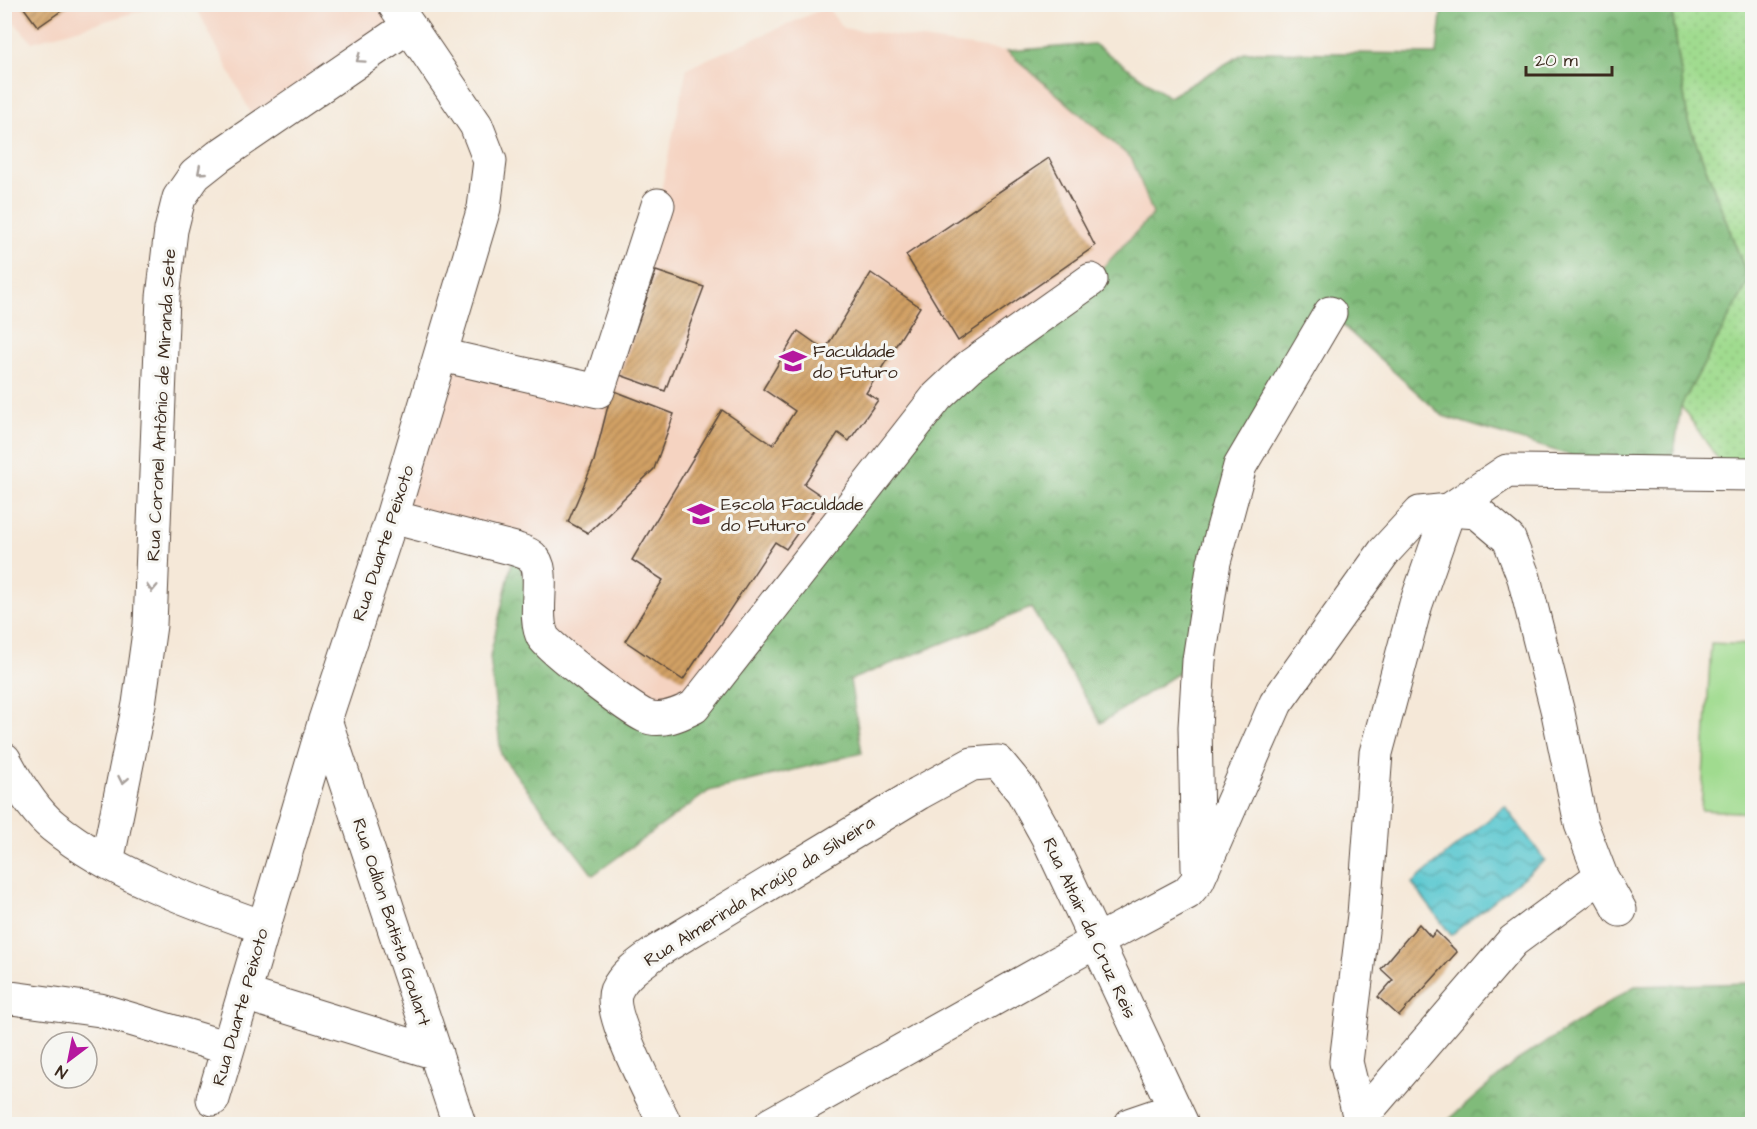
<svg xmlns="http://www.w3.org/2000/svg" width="1757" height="1129" viewBox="0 0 1757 1129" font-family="'Architects Daughter',sans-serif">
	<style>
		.built { fill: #f5d3c1 }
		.grass { fill: url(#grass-dots); stroke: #6e8256; stroke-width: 1.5 }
		.forest { fill: url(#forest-crowns); stroke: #5e724c; stroke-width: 1.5 }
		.pitch { fill: #a0db8f; stroke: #6e8256; stroke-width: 1.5 }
		.water { fill: url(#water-waves); stroke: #4b7977; stroke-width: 1.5 }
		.building { fill: url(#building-hatch) }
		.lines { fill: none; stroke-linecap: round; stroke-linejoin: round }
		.minor-casing { stroke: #57463a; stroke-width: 35 }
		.minor { stroke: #fff; stroke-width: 33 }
		.oneway { stroke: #a79f9a }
		.labels { text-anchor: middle; stroke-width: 6; stroke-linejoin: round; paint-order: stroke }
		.poi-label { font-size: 18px; fill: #3b2a1e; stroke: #f6f6f2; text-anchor: start }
		.street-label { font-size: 18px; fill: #3b2a1e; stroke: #f6f6f2 }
	</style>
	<defs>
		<pattern id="grass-dots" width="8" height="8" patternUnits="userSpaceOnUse" patternTransform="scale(1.5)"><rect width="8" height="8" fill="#a0db8f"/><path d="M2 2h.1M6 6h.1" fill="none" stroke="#8bbc7b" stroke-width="1.8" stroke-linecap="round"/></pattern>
		<pattern id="forest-crowns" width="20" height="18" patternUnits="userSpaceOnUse" patternTransform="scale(1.5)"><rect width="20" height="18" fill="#80bb7a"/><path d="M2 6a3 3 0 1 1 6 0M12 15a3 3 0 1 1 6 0" fill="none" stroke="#6a9863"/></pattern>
		<pattern id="water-waves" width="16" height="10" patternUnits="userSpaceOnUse" patternTransform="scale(1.5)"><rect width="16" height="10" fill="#5bc8d0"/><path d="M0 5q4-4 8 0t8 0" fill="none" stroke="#4ca3a8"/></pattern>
		<pattern id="building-hatch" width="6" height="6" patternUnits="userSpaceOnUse" patternTransform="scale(1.5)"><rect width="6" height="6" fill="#d2a165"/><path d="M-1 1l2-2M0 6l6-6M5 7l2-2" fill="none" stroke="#ac8353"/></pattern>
	</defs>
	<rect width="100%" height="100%" fill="#f6f6f2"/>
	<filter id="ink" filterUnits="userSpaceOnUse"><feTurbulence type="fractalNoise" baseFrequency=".0167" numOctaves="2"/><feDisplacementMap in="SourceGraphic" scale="12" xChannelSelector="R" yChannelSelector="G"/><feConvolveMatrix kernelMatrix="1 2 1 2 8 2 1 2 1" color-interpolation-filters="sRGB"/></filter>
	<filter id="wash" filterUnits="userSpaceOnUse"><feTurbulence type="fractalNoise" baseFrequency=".008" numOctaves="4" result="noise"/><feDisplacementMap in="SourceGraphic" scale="24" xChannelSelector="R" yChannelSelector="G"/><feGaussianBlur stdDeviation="1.35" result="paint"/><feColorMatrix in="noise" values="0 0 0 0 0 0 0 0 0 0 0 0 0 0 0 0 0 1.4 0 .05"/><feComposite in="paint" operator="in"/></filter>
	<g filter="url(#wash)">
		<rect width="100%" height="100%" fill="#f5e8d8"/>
		<!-- built -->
		<path class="built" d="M5,5H161L32,42L5,12Z
			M195,5H394L409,26L259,129Z
			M827,7L843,28L1007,51L1132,159L1153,214L674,717L556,652L539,569L392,517L441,355L598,391L658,205L687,68Z"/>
		<!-- grass -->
		<path class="grass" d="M1671,5H1752V474L1727,472L1681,406L1749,281L1688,121Z"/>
		<!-- forest -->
		<path class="forest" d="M1442,5H1671L1688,121L1749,281L1681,406L1669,486L1443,416L1330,314L1240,466L1199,660L1101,723L1031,608L850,680L862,753L709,791L593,875L501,755L490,656L515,549L543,637L674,717L937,397L1091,280L1153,214L1132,159L1007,51L1094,44L1169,97L1246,52L1437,54Z
			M1752,983V1124H1444L1516,1061L1635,986Z"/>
		<!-- pitch -->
		<path class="pitch" d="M1711,643L1752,645V813L1701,810Z"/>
		<!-- water -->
		<path class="water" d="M1505,806L1545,860L1451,935L1412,883Z"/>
		<g id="blocks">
			<!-- building -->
			<path class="building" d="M21,4H71L38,27Z
				M1049,158L1095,246L958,341L906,255Z
				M656,271L704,287L665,391L620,375Z
				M871,273L920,307L866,393L878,400L849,441L838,433L804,484L823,497L786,549L775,542L683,680L625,641L663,580L632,560L722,410L773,445L795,411L763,389L798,331L825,350Z
				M612,390L674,414L654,469L588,533L568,522L594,461Z
				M1419,924L1431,937L1436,931L1457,952L1399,1016L1378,997L1393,980L1381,969Z"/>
		</g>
	</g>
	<g filter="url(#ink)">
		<use href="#blocks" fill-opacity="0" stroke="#57463a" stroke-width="1.5"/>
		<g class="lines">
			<defs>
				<path id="minor" d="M441,355L598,391L658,205
					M392,517L515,549C520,551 528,553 532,557C548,570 531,615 543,637C550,649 631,710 645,716C661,723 680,714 694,707L937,397L970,366L1091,280
					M325,720L459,1124
					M4,759C16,781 33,810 53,826C114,875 190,901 263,927
					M107,862L139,704L150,625L163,297L171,230L179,198L195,175L219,156L409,26
					M1198,869L1195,727L1199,660L1214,562L1240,466L1330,313
					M245,994L436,1053
					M4,997L100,1010L228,1048
					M213,1099L325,720L392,517L484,208L490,161L476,125L394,4
					M1360,1119L1346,1062L1364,915L1376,753L1416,604L1449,510L1507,471L1752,474
					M665,1124C654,1100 607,1014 616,991C624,973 644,961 659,950L919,793L972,764L998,762L1022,791L1047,836L1182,1124
					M771,1124L1097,941L1187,893L1198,880L1276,703L1384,552L1420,513L1449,510L1477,512L1509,539L1524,578L1558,713L1581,824L1601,876L1620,910
					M1131,1124L1175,1109
					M1362,1124L1360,1119L1513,941L1601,876"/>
			</defs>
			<!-- minor casing -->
			<use href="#minor" class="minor-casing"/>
			<!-- minor -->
			<use href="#minor" class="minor"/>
		</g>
		<!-- one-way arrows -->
		<defs><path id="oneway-chevron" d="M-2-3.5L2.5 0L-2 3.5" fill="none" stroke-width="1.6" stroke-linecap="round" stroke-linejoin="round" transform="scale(1.5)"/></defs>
		<g class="oneway">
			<use href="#oneway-chevron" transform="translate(360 59) rotate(145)"/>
			<use href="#oneway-chevron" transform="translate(201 171) rotate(139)"/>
			<use href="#oneway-chevron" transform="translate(152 588) rotate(92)"/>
			<use href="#oneway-chevron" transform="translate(123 780) rotate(101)"/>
		</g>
	</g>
	<!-- icons -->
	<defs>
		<symbol id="university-bare" viewBox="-9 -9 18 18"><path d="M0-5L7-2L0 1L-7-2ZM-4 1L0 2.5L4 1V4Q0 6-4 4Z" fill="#b5179e" stroke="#f6f6f2" stroke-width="2.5" paint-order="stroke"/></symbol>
		<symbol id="school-bare" viewBox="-9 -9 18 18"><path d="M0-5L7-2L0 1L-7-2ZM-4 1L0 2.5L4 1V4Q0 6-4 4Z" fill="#b5179e" stroke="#f6f6f2" stroke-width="2.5" paint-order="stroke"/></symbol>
	</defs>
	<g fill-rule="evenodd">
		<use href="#university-bare" x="774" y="342" width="38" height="38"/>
		<use href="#school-bare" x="682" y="495" width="38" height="38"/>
	</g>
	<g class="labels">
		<!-- poi labels -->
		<g class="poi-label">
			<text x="813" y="357">Faculdade<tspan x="813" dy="21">do Futuro</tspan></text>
			<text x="721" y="510">Escola Faculdade<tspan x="721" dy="21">do Futuro</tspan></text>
		</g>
		<!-- street labels -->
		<g class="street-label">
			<text transform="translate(161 405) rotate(-87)" y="6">Rua Coronel Antônio de Miranda Sete</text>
			<text transform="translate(383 543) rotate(-72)" y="6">Rua Duarte Peixoto</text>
			<text transform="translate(759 891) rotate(-32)" y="6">Rua Almerinda Araújo da Silveira</text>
			<text transform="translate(392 922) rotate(72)" y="6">Rua Odilon Batista Goulart</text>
			<text transform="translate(1090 928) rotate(65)" y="6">Rua Altair da Cruz Reis</text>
			<text transform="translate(240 1007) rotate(-74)" y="6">Rua Duarte Peixoto</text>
		</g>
	</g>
	<!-- margin -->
	<rect width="1757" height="1129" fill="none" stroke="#f6f6f2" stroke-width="24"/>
	<!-- north arrow -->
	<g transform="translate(69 1060) rotate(212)"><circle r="28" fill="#f6f6f2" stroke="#aba49d" stroke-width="1.5"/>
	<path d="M0-4.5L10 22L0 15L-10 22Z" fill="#b5179e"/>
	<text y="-9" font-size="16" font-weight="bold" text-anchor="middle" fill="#3b2a1e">N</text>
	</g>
	<!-- scale -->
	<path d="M1526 66v9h86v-9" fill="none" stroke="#3b2a1e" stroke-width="3"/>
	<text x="1535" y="66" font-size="18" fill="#3b2a1e" stroke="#f6f6f2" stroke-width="4.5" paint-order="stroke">20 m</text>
</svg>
